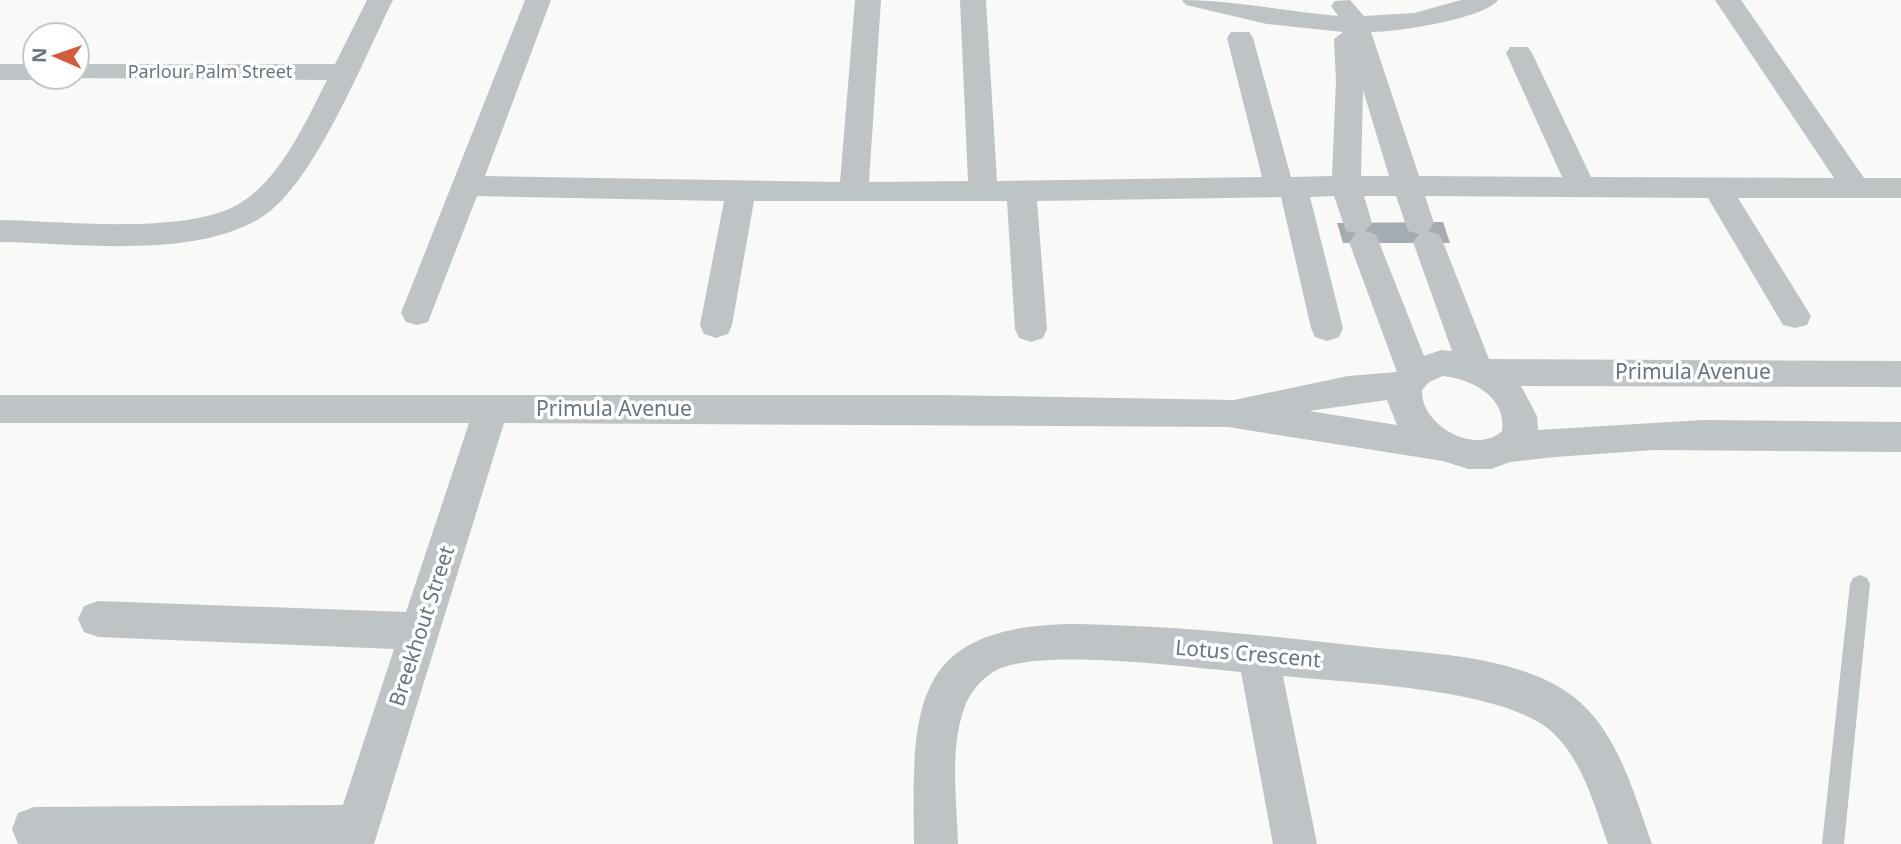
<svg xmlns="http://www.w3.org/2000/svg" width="1901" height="844" viewBox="0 0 1901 844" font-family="'Noto Sans',sans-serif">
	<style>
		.building { fill: #a4acb2 }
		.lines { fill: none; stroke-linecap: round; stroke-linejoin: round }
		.lane { fill: #bec3c6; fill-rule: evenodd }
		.street { fill: #bec3c6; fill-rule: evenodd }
		.labels { text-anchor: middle; stroke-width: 7; stroke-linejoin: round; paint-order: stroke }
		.far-street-label { font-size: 18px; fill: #66757f; stroke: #fff }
		.street-label { font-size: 21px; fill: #66757f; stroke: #fff }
	</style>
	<rect width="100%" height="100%" fill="#f9f9f7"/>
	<!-- building -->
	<path class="building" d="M1443,222L1450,243H1343L1337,223Z"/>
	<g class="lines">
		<!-- lane -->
		<path class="lane" d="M1860,575L1867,578L1870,584L1844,844H1822L1850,584L1853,578Z"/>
		<!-- street -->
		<path class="street" d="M367,0H393C365,56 313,186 262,217C194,260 77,243 0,242V220C62,221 190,236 242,202C282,176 306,121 327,80L68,78L77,77V64H335Z
			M525,0H551L485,176L840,182L855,0H881L869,182L968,181L960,0H986L997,181L1262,177L1227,38L1231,32H1249L1253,38L1291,177L1332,176L1336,81L1334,39L1343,32L1267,24L1186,5L1182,0C1235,0 1286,12 1338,16L1331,6L1335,1L1350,0L1364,16L1414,13L1461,0H1498C1484,19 1396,32 1371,32L1419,176L1562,177L1506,53L1510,47H1528L1532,53L1591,177L1834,178L1715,0H1741L1864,178H1901V198H1738L1811,316L1807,325L1795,328L1783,325L1708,198L1425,196L1434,223L1428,231L1439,234L1443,242L1489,359L1901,361V387L1521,386L1537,416L1538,430L1703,420L1901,422V452L1654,450L1555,457L1510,462L1491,469H1468L1443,461L1228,427L504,423L374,844H18L12,829L18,813L34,807L343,805L394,649L98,637L84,632L78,619L84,606L98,601L406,612L469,423H0V395H937L1234,400L1348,376L1397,372L1349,242L1356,233L1346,231L1334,196L1310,197L1343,328L1339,337L1327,341L1315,337L1311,328L1281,197L1037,201L1047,329L1043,338L1031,342L1019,338L1015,329L1007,201H754L732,325L728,334L716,338L704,334L700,325L724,201L477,196L428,322L417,325L406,322L401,313ZM1363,90L1389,176H1361ZM1364,196H1396L1408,231L1419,234L1413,242L1452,351L1441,350L1424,356L1379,242L1375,234L1365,231L1372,223ZM1443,376C1472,379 1507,397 1502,431C1475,456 1420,425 1422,390L1429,382ZM1387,400L1397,425L1309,411Z
			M0,64H35V77H45L35,80H0Z
			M1079,624C1173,626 1266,635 1359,646C1427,654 1527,654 1581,703C1620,739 1635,797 1652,844H1608C1594,805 1583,760 1551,731C1502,688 1350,683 1283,676L1317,844H1273L1241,672C1185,667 1051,649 1001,668C986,674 971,690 965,706C949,748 957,800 958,844H914C912,704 911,624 1079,624Z"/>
	</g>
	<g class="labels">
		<!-- far-street labels -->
		<g class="far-street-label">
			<text x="210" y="78">Parlour Palm Street</text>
		</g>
		<!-- street labels -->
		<g class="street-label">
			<text x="1693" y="379">Primula Avenue</text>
			<text x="614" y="416">Primula Avenue</text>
			<text transform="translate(422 626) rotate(-72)" y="7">Breekhout Street</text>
			<text transform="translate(1248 654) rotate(5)" y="7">Lotus Crescent</text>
		</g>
	</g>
	<!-- north arrow -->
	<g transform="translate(56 56) rotate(272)"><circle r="33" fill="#ffffff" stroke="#c2c8cc" stroke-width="2"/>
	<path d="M0-5L12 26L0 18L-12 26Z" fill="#d35c3d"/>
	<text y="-10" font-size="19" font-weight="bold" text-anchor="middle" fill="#66757f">N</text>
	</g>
</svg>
